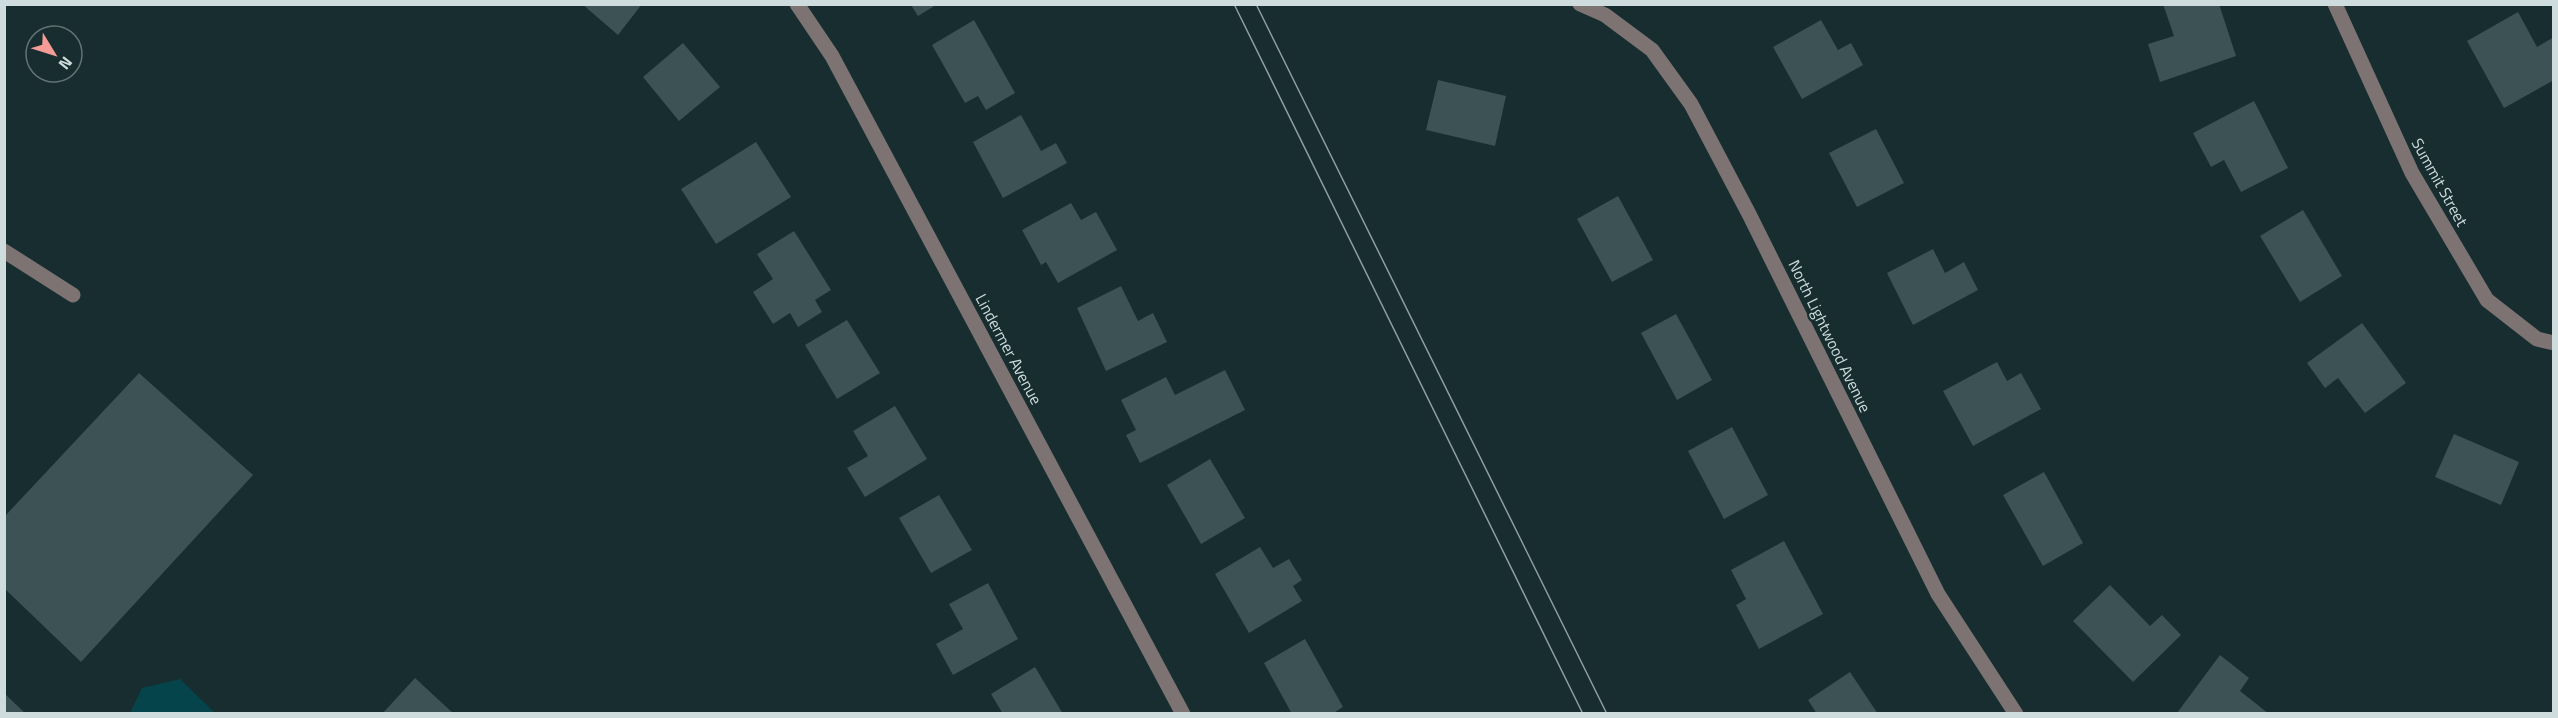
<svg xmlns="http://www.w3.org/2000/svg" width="2558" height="718" viewBox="0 0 2558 718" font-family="'Titillium Web',sans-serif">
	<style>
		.green { fill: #05444a }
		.building { fill: #3c5255 }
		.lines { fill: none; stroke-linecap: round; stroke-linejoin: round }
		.minor { stroke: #7d7372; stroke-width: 15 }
		.tram { stroke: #8e9fa1; stroke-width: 1.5 }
		.labels { text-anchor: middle; stroke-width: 4.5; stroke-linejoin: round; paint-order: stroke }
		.street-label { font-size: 16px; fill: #cfdcde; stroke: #172d2f }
	</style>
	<rect width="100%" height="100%" fill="#172d2f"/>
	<!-- green -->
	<path class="green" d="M180,679L215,713H130L142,688Z"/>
	<!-- building -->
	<path class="building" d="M582,4H642L618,35Z
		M2163,4H2219L2236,56L2160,82L2148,44L2174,36Z
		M911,5H936L918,16Z
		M2518,12L2537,47L2554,37V80L2504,108L2467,41Z
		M974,20L1015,93L986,110L978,96L965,103L932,45Z
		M1821,20L1838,50L1851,43L1863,65L1802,99L1773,47Z
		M683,43L720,87L679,121L643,77Z
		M1438,80L1506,96L1495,146L1426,130Z
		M2254,101L2288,168L2241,192L2224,160L2211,167L2193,133Z
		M1021,115L1041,151L1056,143L1067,163L1003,198L973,142Z
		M1876,129L1904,183L1857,207L1829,153Z
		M756,142L791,197L716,244L681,189Z
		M1618,196L1653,260L1612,282L1577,219Z
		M1071,203L1081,220L1096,212L1117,250L1058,283L1046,262L1041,265L1022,230Z
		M2303,210L2342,276L2300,302L2260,236Z
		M794,231L831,290L815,300L822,312L798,327L790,313L773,324L753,292L773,279L757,254Z
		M1933,249L1945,273L1964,262L1978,290L1913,325L1887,273Z
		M1121,286L1138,321L1153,313L1167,342L1106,371L1077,308Z
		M1676,314L1712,380L1677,400L1641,333Z
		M847,320L880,373L837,399L805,345Z
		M2362,323L2406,383L2365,413L2338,378L2325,388L2307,363Z
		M1997,362L2007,381L2021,373L2041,409L1973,446L1943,391Z
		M1225,370L1245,410L1140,463L1126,435L1136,430L1121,400L1166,377L1175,395Z
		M139,373L253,475L81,662L5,589V516Z
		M895,406L927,459L865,497L847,468L868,456L853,431Z
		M1732,427L1768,495L1724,519L1688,451Z
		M2454,434L2519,462L2501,505L2435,477Z
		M1210,459L1245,518L1201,544L1167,485Z
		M2044,472L2083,543L2043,566L2003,495Z
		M939,495L972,550L931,573L899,518Z
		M1784,541L1823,614L1759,649L1736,605L1746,599L1731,570Z
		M1260,547L1273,568L1289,559L1302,580L1293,586L1302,601L1249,633L1215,574Z
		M988,583L1018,639L953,675L936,644L963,629L949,604Z
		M2110,585L2150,626L2162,615L2181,635L2133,682L2073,621Z
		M1305,639L1343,707L1332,714H1292L1264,663Z
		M2220,655L2249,678L2240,691L2269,714L2177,713Z
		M1035,667L1063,714H1003L991,694Z
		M1850,672L1878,714H1817L1808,700Z
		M415,678L454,714H382Z
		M4,693L26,714H4Z"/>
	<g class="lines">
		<!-- minor -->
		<path class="minor" d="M797,4L832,56L1183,714
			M1580,4L1605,15L1652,50L1691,104L1749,214L1938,594L2016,714
			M2335,4L2412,173L2487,300L2537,339L2554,343
			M4,251L73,295"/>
		<!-- tram -->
		<path class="tram" d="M1234,4L1583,714
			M1256,4L1607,714"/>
	</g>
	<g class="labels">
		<!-- street labels -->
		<g class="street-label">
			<text transform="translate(2440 182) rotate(61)" y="6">Summit Street</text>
			<text transform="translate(1830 336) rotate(64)" y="6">North Lightwood Avenue</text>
			<text transform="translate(1009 349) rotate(62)" y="6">Lindermer Avenue</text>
		</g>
	</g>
	<!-- border -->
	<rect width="2558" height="718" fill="none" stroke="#cfdcde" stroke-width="12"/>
	<!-- north arrow -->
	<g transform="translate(54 54) rotate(128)"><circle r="28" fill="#172d2f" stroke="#617375" stroke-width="1.5"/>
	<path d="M0-4.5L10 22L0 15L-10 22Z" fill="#f59c96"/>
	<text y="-9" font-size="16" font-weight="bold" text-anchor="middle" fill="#cfdcde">N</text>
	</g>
</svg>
